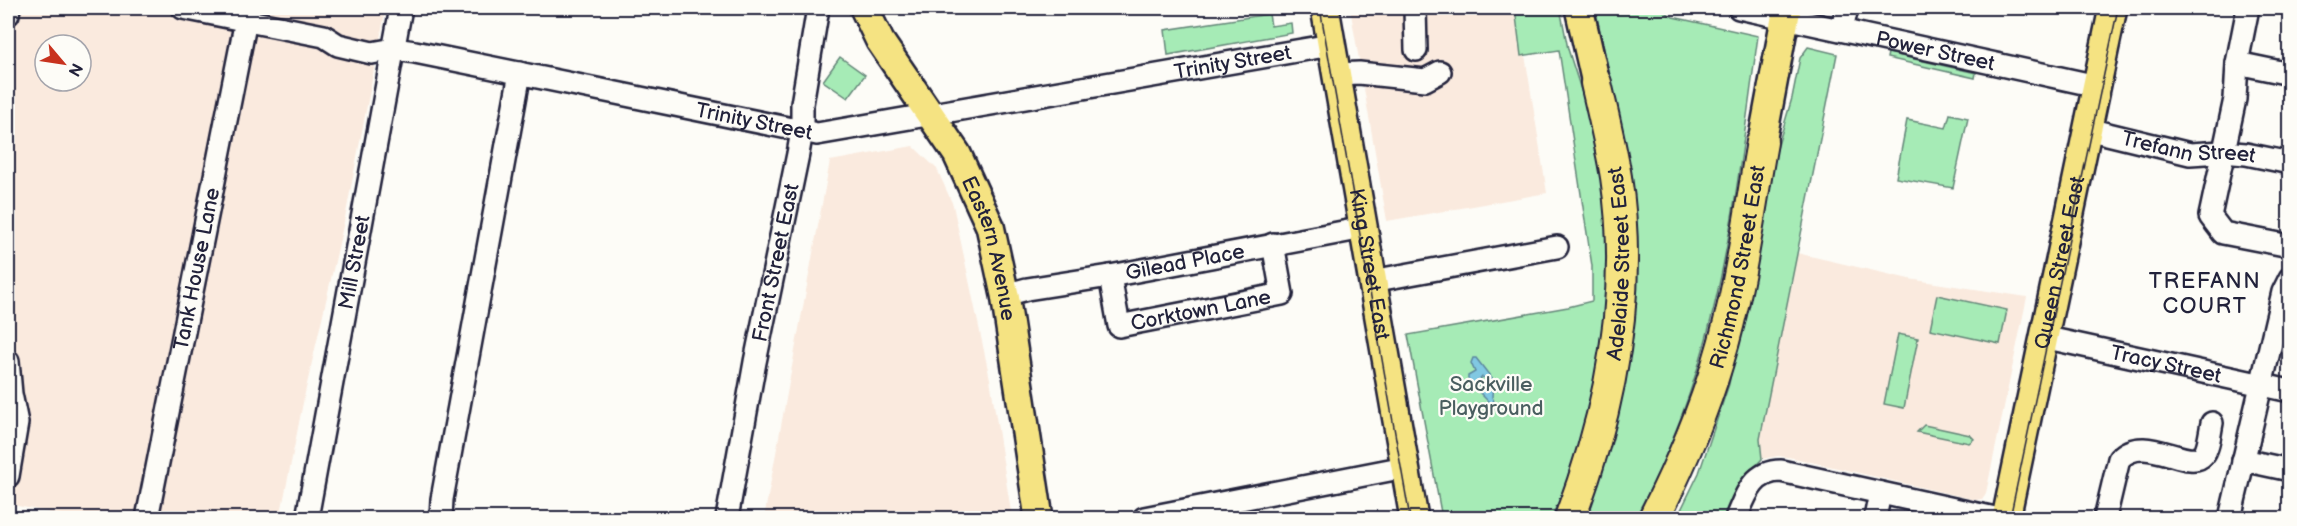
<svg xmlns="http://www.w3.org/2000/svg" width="2297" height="526" viewBox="0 0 2297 526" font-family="'Balsamiq Sans',sans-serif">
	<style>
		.built { fill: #faeade; fill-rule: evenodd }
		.green { fill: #a6ebb6; stroke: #648678; stroke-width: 1.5 }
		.water { fill: #81c8e2; stroke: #5b869f; stroke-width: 1.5 }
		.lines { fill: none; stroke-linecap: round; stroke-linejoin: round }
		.minor-casing { stroke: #22223b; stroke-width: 26 }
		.major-casing { stroke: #22223b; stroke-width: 32 }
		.highway-casing { stroke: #22223b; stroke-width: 34 }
		.minor { stroke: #fdfcf7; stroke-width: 21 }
		.major { stroke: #f5e382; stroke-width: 27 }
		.highway { stroke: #f5e382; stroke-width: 30 }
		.tram { stroke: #22223b; stroke-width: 1.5 }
		.labels { text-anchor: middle; stroke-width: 4.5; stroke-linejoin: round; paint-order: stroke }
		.street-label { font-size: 21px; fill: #22223b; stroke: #fdfcf7 }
		.park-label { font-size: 21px; fill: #4a5e60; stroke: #fdfcf7 }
		.neighbourhood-label { font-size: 22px; letter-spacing: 1.5px; fill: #22223b; stroke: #fdfcf7 }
	</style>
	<rect width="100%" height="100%" fill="#fdfcf7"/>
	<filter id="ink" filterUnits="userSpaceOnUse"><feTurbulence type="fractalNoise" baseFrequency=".0167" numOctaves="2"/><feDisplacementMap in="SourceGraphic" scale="12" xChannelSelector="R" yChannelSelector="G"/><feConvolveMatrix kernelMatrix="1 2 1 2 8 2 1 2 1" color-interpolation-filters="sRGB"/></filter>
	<g filter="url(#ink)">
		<!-- built -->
		<path class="built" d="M8,8H386L346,213L305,393L280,518H77L8,504ZM45,45H81V81H45Z
			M1350,8H1515L1521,55H1525L1547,193L1387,221Z
			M913,146L937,169L953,205L990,379L1012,518H764L830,161Z
			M1797,253L1909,279L2027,297L1986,493L1982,499L1976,500L1794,458L1778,456L1762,459L1760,439Z"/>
		<!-- green -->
		<path class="green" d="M1515,8H1560L1568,49L1588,112L1598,155L1610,259L1607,306L1595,402L1581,454L1551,518H1442L1408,335L1568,307L1592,301V266L1559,50L1521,56Z
			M1595,8H1659L1673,17L1758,36C1734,206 1720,365 1635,518H1584L1612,440L1625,380L1630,334L1626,152Z
			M1269,14L1271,26L1291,23L1292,33L1168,55L1165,30Z
			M1808,47L1837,54L1760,439L1762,459L1744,478L1727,518H1677L1699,473L1729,384L1769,176L1792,98L1800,58Z
			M1888,53L1976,73L1975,78L1887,58Z
			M840,57L865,75L848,98L823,81Z
			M1950,114L1968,118L1953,188L1896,178L1907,120L1946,128Z
			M1937,295L2007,310L2000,344L1930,329Z
			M1898,334L1918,338L1904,408L1884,404Z
			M1924,425L1970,435L1974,439L1969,443L1917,432Z"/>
		<!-- water -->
		<path class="water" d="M1473,358H1476L1493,380L1492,397L1496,405L1494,409L1489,408L1488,401L1478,391L1480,385L1488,384V379L1482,377L1475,385L1468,383V376L1475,372L1471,363Z"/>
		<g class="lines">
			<defs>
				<g id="minor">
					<path id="s1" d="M183,8L324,36L338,45L372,53L394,49L415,52L817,134L1331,45"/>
					<path d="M1415,8L1416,50"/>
					<path id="s2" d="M1739,8L2097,86"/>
					<path d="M2248,8L2237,63L2235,99L2210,216L2223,233L2290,246"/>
					<path d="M8,14L9,8"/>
					<path d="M1842,30L1847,8"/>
					<path d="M2237,63L2290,74"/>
					<path d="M1337,74L1359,73L1425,80L1440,72"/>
					<path id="s3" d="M2087,129L2190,154L2222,152L2246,154L2290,163"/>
					<path id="s4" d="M1110,276L1119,326L1282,294L1273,244"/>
					<path d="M1372,281L1557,247"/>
					<path id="s5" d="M1005,295L1027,289L1110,276L1364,228"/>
					<path id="s6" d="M2043,337L2290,391"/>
					<path d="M8,361L11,394L17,423L8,476"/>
					<path d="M2243,460L2290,470"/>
					<path id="s7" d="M147,518L246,20"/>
					<path id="s8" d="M307,518L401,8"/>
					<path d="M441,518L442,499L520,73"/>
					<path id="s9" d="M727,518L755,362L798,154L802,131V104L818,8"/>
					<path d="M1144,518L1405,467"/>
					<path d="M1736,518C1745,497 1752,471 1781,471L1995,518"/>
					<path d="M1875,518L1880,493"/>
					<path d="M2105,518L2119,459C2144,431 2189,472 2203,455C2209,448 2210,432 2212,423"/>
					<path d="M2230,518L2283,292L2290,278"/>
				</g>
				<g id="major">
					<path id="s10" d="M864,8L880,41L957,154L990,226L1005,295L1039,518"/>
					<path id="s11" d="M1325,8L1414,518"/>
					<path d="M1579,8L1596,83"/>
					<path d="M1762,142L1787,8"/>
					<path id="s12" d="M2006,518L2113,8"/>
				</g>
				<g id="highway">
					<path id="s13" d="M1570,518C1611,409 1634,294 1616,177C1611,146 1603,114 1596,83"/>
					<path id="s14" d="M1654,518C1679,468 1702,416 1718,362C1740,291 1749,215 1762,142"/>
				</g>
			</defs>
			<!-- minor casing -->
			<use href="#minor" class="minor-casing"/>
			<!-- major casing -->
			<use href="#major" class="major-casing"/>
			<!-- highway casing -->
			<use href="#highway" class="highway-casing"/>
			<!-- minor -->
			<use href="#minor" class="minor"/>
			<!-- major -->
			<use href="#major" class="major"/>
			<!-- highway -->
			<use href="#highway" class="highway"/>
			<!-- tram -->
			<path class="tram" d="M1320,8L1410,518
				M2010,518L2118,8"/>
		</g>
	</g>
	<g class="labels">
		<!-- street labels -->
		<g class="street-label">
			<text dy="7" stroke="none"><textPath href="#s2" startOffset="201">Power Street</textPath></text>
			<text dy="7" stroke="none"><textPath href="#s1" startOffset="1071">Trinity Street</textPath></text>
			<text dy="7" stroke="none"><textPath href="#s1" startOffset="585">Trinity Street</textPath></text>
			<text dy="7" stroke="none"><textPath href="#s3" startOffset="104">Trefann Street</textPath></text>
			<text dy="7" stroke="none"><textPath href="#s10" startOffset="274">Eastern Avenue</textPath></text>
			<text dy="7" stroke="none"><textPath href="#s5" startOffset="183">Gilead Place</textPath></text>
			<text dy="7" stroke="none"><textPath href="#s8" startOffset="260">Mill Street</textPath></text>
			<text dy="7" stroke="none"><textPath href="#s9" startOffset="260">Front Street East</textPath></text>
			<text dy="7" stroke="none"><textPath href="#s11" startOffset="260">King Street East</textPath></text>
			<text dy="7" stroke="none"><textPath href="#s12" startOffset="261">Queen Street East</textPath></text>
			<text dy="7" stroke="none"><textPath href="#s13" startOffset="261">Adelaide Street East</textPath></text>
			<text dy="7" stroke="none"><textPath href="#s14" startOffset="266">Richmond Street East</textPath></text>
			<text dy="7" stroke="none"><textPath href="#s7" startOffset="254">Tank House Lane</textPath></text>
			<text dy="7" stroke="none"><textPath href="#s4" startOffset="134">Corktown Lane</textPath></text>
			<text dy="7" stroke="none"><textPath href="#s6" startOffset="126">Tracy Street</textPath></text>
		</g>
		<!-- park labels -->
		<g class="park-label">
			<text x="1491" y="391">Sackville<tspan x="1491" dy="24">Playground</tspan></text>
		</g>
		<!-- neighbourhood labels -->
		<g class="neighbourhood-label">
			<text x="2205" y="288">TREFANN<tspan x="2205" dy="25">COURT</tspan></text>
		</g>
	</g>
	<!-- margin -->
	<rect width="2297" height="526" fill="none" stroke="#fdfcf7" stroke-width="30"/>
	<rect x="15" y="15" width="2267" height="496" fill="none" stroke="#22223b" stroke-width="2" filter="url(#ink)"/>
	<!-- north arrow -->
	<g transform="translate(63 63) rotate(119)"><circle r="28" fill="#fdfcf7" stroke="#a5a5ac" stroke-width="1.5"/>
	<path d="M0-4.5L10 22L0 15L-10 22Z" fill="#c8321e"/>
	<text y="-9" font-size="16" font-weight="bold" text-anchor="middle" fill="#22223b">N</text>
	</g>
</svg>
